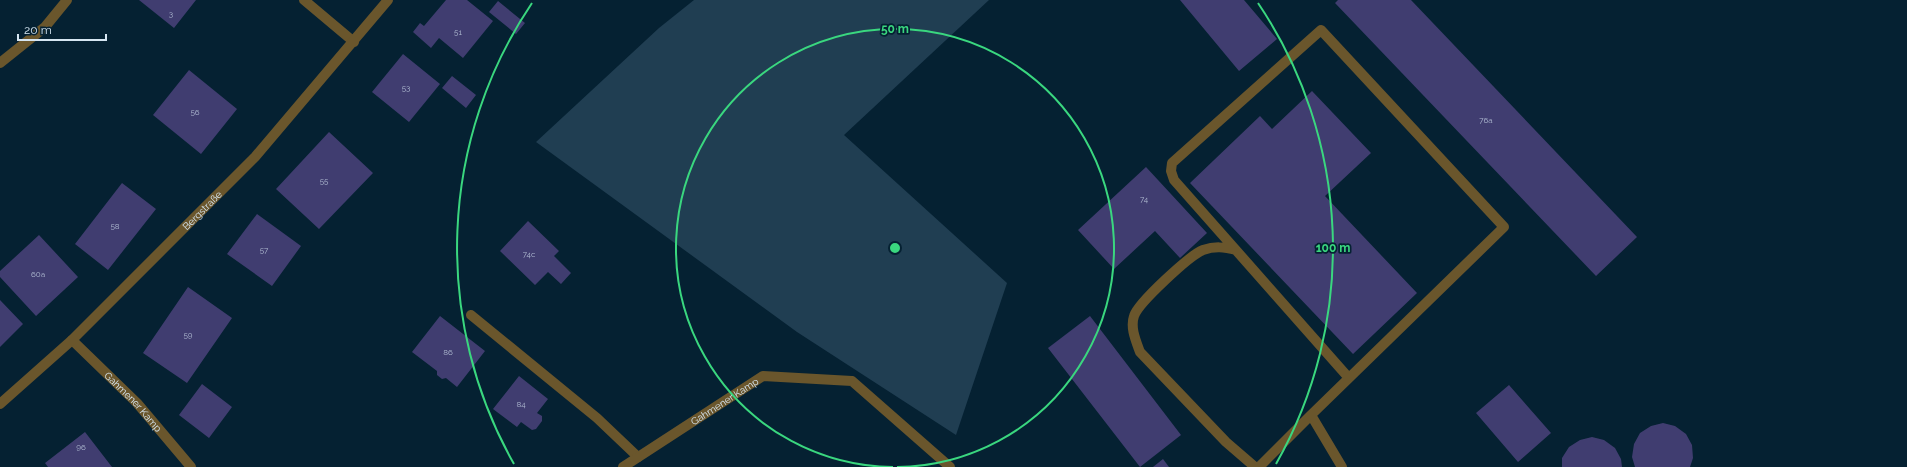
<svg xmlns="http://www.w3.org/2000/svg" width="1907" height="467" viewBox="0 0 1907 467" font-family="Raleway,sans-serif">
	<style>
		.green { fill: #203e52 }
		.building { fill: #403d70 }
		.lines { fill: none; stroke-linecap: round; stroke-linejoin: round }
		.lane { stroke: #6a562c; stroke-width: 10 }
		.street { stroke: #6a562c; stroke-width: 10 }
		.ring { fill: none; stroke: #3ad77f; stroke-width: 2 }
		.labels { text-anchor: middle; stroke-width: 3.5; stroke-linejoin: round; paint-order: stroke }
		.number-label { font-size: 8px; fill: #b0bcd2 }
		.street-label { font-size: 10px; fill: #d6e6f2; stroke: #052132 }
		.centre { fill: #3ad77f; stroke: #052132; stroke-width: 2 }
		.ring-label { font-size: 12px; text-anchor: middle; font-weight: bold; fill: #3ad77f; stroke: #052132; stroke-width: 3.5; stroke-linejoin: round; paint-order: stroke }
	</style>
	<rect width="100%" height="100%" fill="#052132"/>
	<!-- green -->
	<path class="green" d="M694,0H989L844,135L1007,283L956,435L797,332L536,142L659,28Z"/>
	<!-- building -->
	<path class="building" d="M139,0H196L174,28Z
		M446,0H467L493,21L463,58L439,38L431,48L413,32L420,23L424,26Z
		M1180,0H1244L1277,39L1239,71Z
		M1338,0H1411L1637,237L1596,276L1335,3Z
		M498,1L525,23L516,34L489,12Z
		M403,54L440,84L409,122L372,92Z
		M189,70L237,109L201,154L153,115Z
		M452,76L476,95L466,108L442,88Z
		M1312,91L1371,153L1325,196L1417,293L1353,354L1190,183L1260,116L1272,129Z
		M329,132L373,173L319,229L276,189Z
		M1146,167L1207,233L1180,258L1155,231L1114,269L1078,230Z
		M122,183L156,209L108,270L75,244Z
		M257,214L301,246L272,286L227,254Z
		M528,221L559,251L554,256L571,273L561,284L548,272L535,285L500,251Z
		M39,235L78,277L36,316L0,277V271Z
		M188,287L232,318L187,383L143,353Z
		M0,300L23,324L0,347Z
		M440,316L485,351L457,387L446,378L442,379L437,375V371L412,352Z
		M1090,316L1181,435L1140,467L1048,348Z
		M519,376L548,399L537,413L542,416V421L536,429L532,430L521,422L517,427L493,409Z
		M202,384L232,407L209,438L179,415Z
		M1509,385L1551,433L1518,462L1476,413Z
		M1663,423L1675,426L1686,434L1692,445L1693,458L1690,467H1635L1632,457L1634,444L1640,433L1651,426Z
		M85,432L112,467H48L45,463Z
		M1592,437L1604,440L1615,448L1621,459L1622,467H1562V458L1569,447L1580,440Z
		M1163,459L1169,467H1153Z"/>
	<g class="lines">
		<!-- lane -->
		<path class="lane" d="M0,63L45,27L67,0
			M1236,250C1224,247 1215,246 1203,250C1190,255 1138,303 1134,316C1130,328 1136,341 1140,352L1226,442L1255,467
			M471,315L597,418L638,457
			M1259,467L1311,415
			M1342,467L1311,415L1504,227L1321,30L1172,163L1171,171L1174,180L1348,377"/>
		<!-- street -->
		<g class="street">
			<path d="M304,0L354,42"/>
			<path id="s1" d="M72,340L137,403L191,467"/>
			<path id="s2" d="M0,404L72,340L255,157L388,0"/>
			<path id="s3" d="M623,467L763,376L852,381L950,467"/>
		</g>
	</g>
	<!-- distance rings -->
	<g class="ring">
		<path d="M893 467A219 219 0 1 1 897 467"/>
		<path d="M514 464A438 438 0 0 1 532 3M1258 3A438 438 0 0 1 1276 464"/>
	</g>
	<g class="labels">
		<!-- number labels -->
		<g class="number-label">
			<text x="171" y="17">3</text>
			<text x="458" y="35">51</text>
			<text x="406" y="91">53</text>
			<text x="195" y="115">56</text>
			<text x="1486" y="123">76a</text>
			<text x="324" y="184">55</text>
			<text x="1144" y="202">74</text>
			<text x="115" y="229">58</text>
			<text x="264" y="253">57</text>
			<text x="529" y="257">74c</text>
			<text x="38" y="277">60a</text>
			<text x="188" y="338">59</text>
			<text x="448" y="355">86</text>
			<text x="521" y="407">84</text>
			<text x="81" y="450">96</text>
		</g>
		<!-- street labels -->
		<g class="street-label">
			<text dy="4" stroke="none"><textPath href="#s2" startOffset="280">Bergstraße</textPath></text>
			<text dy="4" stroke="none"><textPath href="#s3" startOffset="121">Gahmener Kamp</textPath></text>
			<text dy="4" stroke="none"><textPath href="#s1" startOffset="87">Gahmener Kamp</textPath></text>
		</g>
	</g>
	<circle cx="895" cy="248" r="6" class="centre"/>
	<g class="ring-label">
		<text x="895" y="33">50 m</text>
		<text x="1333" y="252">100 m</text>
	</g>
	<!-- scale -->
	<path d="M18 34v6h88v-6" fill="none" stroke="#d6e6f2" stroke-width="2"/>
	<text x="24" y="34" font-size="12" fill="#d6e6f2" stroke="#052132" stroke-width="3" paint-order="stroke">20 m</text>
</svg>
